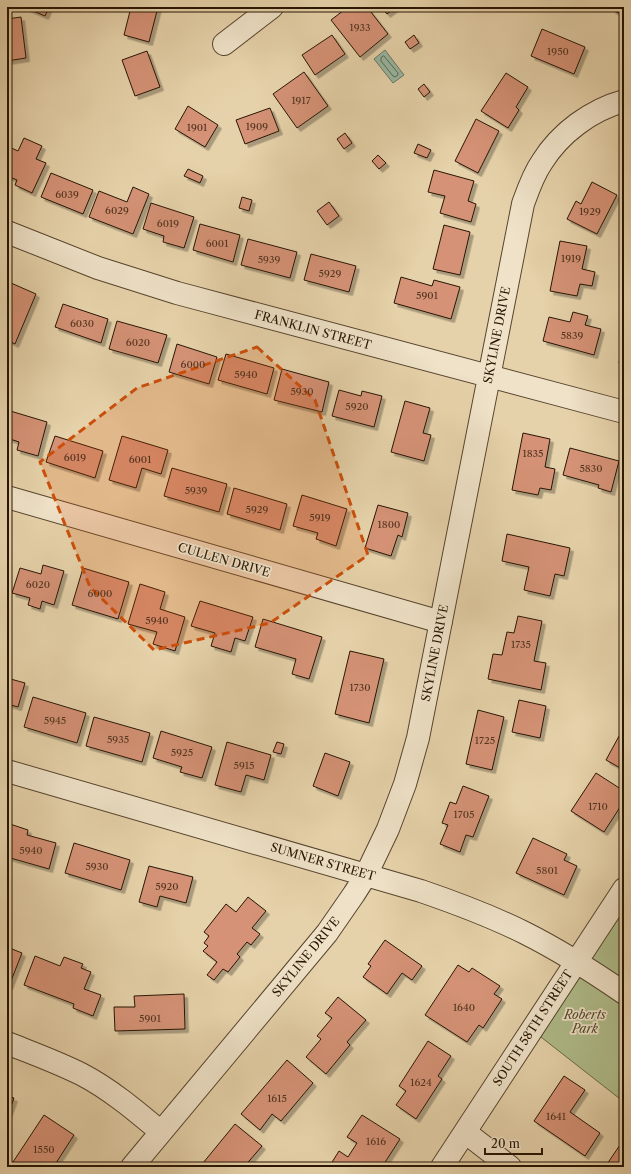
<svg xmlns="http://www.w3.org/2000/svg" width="631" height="1174" viewBox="0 0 631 1174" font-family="'Libre Caslon Text',serif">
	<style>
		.green { fill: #b0bd8c; stroke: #6c6948 }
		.water { fill: #97b8a3; stroke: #6a7763 }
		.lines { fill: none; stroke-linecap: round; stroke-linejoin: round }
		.shore { stroke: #5f6653; stroke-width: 1 }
		.building { fill: #d59276; stroke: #271503; filter: url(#shadow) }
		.minor-casing { stroke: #57442d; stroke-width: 24 }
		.minor { stroke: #efe2c8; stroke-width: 22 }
		.marked { fill: #cb4f0b; fill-opacity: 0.2; stroke: #cb4f0b; stroke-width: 3; stroke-dasharray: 8 5; stroke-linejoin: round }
		.labels { text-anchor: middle; stroke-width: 3.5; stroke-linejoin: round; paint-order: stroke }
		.number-label { font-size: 10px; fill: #523420 }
		.street-label { font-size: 12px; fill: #271503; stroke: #efe2c8 }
		.park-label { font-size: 12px; font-style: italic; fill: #50472c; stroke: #efe2c8 }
	</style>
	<defs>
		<filter id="shadow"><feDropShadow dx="3.5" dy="3.5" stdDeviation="0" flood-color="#0004"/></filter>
	</defs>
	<rect width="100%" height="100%" fill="#e6d2aa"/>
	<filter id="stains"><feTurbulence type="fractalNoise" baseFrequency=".005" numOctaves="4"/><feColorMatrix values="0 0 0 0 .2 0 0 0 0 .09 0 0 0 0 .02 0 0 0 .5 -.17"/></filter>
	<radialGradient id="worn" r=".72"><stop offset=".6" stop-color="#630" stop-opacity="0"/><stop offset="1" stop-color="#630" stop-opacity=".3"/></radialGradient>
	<!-- green -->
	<path class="green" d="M624,889V1102L532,1030Z"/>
	<!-- water -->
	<path class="water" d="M385,50L404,75L393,83L374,59Z"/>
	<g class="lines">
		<!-- shore -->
		<path class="shore" d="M384,56L398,73V75L395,77L393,76L381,61V58Z"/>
	</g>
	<!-- building -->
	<path class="building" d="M24,7H49L45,16Z
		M131,7H158L149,42L124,35Z
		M348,7H367L388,34L360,57L331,20Z
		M381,7H396L387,14Z
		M613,7H624V15L612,10Z
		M21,17L26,58L7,61V19Z
		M542,29L585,47L574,74L531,56Z
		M332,35L345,54L315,75L302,55Z
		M414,35L419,43L410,49L405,42Z
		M147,51L160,87L135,96L122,60Z
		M304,72L328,106L297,128L273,94Z
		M506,73L528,87L516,107L519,110L508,128L481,111Z
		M424,84L430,92L424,97L418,89Z
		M188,106L218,125L205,147L175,129Z
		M270,108L279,131L245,144L236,120Z
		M476,119L499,131L478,173L455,161Z
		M345,133L352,143L344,149L337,139Z
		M24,138L42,146L36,159L46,163L32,193L15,185L17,180L7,176V146L18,151Z
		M418,144L431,150L427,158L414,153Z
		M378,155L386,163L379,169L372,161Z
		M188,169L203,176L200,183L184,176Z
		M434,170L474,181L468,201L476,204L471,222L440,213L445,196L428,192Z
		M51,173L93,190L83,214L41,197Z
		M592,182L617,195L597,234L567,219L576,201L581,204Z
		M133,187L149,194L133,234L89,217L99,191L127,202Z
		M242,197L252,200L249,211L239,208Z
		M329,202L339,216L327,225L317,211Z
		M151,203L194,217L184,248L163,242L164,236L143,229Z
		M200,224L240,235L233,262L193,250Z
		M444,225L470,232L460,275L433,269Z
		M248,239L297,252L290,278L241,265Z
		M560,241L587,246L582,269L595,272L592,286L580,284L577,296L550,291Z
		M311,254L356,266L349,292L304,280Z
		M401,277L432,286L434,280L460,287L451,319L394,303Z
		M11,283L36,294L15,344L7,340V292Z
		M63,304L108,319L101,343L55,327Z
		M573,312L588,316L585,325L601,329L594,355L543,341L549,317L570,322Z
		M117,321L167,335L158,363L109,349Z
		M177,344L217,357L209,384L169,372Z
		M624,344V364L619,363Z
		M226,354L274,368L267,394L218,380Z
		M282,369L329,382L322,412L274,400Z
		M339,390L361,396L362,391L382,396L374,427L332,416Z
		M405,401L430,408L423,433L431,435L424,461L391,452Z
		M7,410L47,422L38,456L17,450L19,442L7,438Z
		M523,433L550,439L545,467L555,469L551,490L540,488L538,495L512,490Z
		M55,436L103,451L95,478L46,462Z
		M122,436L168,450L161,474L142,468L136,488L109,480Z
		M570,448L619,461L611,492L598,488L599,485L563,475Z
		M172,468L227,484L219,512L164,496Z
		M624,471V485L620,484Z
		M234,488L287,504L280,530L227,514Z
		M302,495L347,509L336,546L316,539L318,533L293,526Z
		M378,505L408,513L402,537L398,535L391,556L365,548Z
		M507,534L570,548L564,576L555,574L550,596L524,590L529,567L502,561Z
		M43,565L64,571L54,605L42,601L40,609L28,605L30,598L12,593L20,568L41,574Z
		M83,568L129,582L118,619L72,605Z
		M140,584L165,592L160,609L185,617L175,651L153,644L157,632L128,624Z
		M200,601L253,617L245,641L235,638L231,652L211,646L215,633L191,626Z
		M518,616L542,621L534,661L546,663L541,690L488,679L493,654L502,655L507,632L514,633Z
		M263,619L322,637L309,679L292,674L296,659L255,647Z
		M350,651L384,659L369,723L335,714Z
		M7,678L25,683L18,707L7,704Z
		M33,697L86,713L77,743L24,727Z
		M519,700L546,706L540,738L512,732Z
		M478,710L504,717L492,770L466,764Z
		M94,717L150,733L142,762L86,746Z
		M624,727V770L606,760Z
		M161,731L212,747L202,778L180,772L182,767L153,758Z
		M227,742L271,755L264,780L246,775L241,792L215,785Z
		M277,742L284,744L281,754L273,752Z
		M325,753L350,762L338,796L313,786Z
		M596,773L624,791V801L604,832L571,811Z
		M463,786L489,796L473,837L466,835L460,852L440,844L448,825L442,823L450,802L456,804Z
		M7,823L28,830L27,835L56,843L49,869L7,857Z
		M533,838L567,854L564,860L577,866L564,895L516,873Z
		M74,843L130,860L121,890L65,873Z
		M149,866L193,877L186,903L160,896L157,907L139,902Z
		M248,897L266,911L252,928L260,934L251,945L247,942L237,954L240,957L228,972L223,969L214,980L207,975L217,962L203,951L208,946L204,943L209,936L204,932L226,904L236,912Z
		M385,940L422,966L412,980L402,973L387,994L363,977L371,966L368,964Z
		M7,947L22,953L9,986H7Z
		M35,956L60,966L64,957L83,964L81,968L91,972L84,989L101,995L93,1016L73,1008L74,1004L24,985Z
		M458,965L469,972L472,968L500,986L494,994L502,999L483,1028L479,1025L467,1042L425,1015Z
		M184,994L185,1029L115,1031L114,1007H135L134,996Z
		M338,997L366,1020L347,1042L350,1045L326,1074L306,1057L321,1039L317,1036L332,1018L325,1013Z
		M428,1041L451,1056L438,1076L442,1079L416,1119L396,1105L406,1091L399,1086Z
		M287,1060L313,1083L281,1121L272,1114L260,1130L241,1114Z
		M564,1076L585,1090L570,1112L600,1133L585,1156L534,1121Z
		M7,1096L14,1098L7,1117Z
		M44,1115L74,1135L56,1163L62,1166L15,1167L11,1165Z
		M362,1115L400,1139L382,1167H329L339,1151L348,1157L357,1143L347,1137Z
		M235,1124L262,1146L244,1167H208L203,1163Z
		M622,1142L624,1144V1167H605Z"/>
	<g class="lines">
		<defs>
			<path id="minor" d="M224,44L272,7
				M7,232L98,268L177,293L624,412
				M7,497L441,622
				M7,771L421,891C456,903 491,916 525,933C559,950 592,971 624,993
				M7,1043C32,1053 57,1062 81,1074C110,1089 136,1111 161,1132
				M465,1132L510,1167
				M132,1167L327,933L354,894L366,875L388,829L405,784L418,738L523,204C528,190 533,175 542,162C560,133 591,110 624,101
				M442,1167L624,889"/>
		</defs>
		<!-- minor casing -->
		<use href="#minor" class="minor-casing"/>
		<!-- minor -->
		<use href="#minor" class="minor"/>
	</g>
	<!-- marked area -->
	<path class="marked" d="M257,347L315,400L368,555L270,623L154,650L90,587L40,462L137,388Z"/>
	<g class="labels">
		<!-- number labels -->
		<g class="number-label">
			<text x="360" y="31">1933</text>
			<text x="558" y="55">1950</text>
			<text x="301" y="104">1917</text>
			<text x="257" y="130">1909</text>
			<text x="197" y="131">1901</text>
			<text x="67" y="198">6039</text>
			<text x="117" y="214">6029</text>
			<text x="590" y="215">1929</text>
			<text x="168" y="227">6019</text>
			<text x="217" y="247">6001</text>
			<text x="571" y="262">1919</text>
			<text x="269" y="263">5939</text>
			<text x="330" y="277">5929</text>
			<text x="427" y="299">5901</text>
			<text x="82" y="327">6030</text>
			<text x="572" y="339">5839</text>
			<text x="138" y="346">6020</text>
			<text x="193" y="368">6000</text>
			<text x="246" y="378">5940</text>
			<text x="302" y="395">5930</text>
			<text x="357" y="410">5920</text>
			<text x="533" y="457">1835</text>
			<text x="75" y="461">6019</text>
			<text x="140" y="463">6001</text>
			<text x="591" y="472">5830</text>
			<text x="196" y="494">5939</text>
			<text x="257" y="513">5929</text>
			<text x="320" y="521">5919</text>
			<text x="389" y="528">1800</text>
			<text x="38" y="588">6020</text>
			<text x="100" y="597">6000</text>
			<text x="157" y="624">5940</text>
			<text x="521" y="648">1735</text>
			<text x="360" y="691">1730</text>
			<text x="55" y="724">5945</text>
			<text x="118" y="743">5935</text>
			<text x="485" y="744">1725</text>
			<text x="182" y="756">5925</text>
			<text x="244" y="769">5915</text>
			<text x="598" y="810">1710</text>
			<text x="464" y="818">1705</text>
			<text x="31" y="854">5940</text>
			<text x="97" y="870">5930</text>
			<text x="547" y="874">5801</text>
			<text x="167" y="890">5920</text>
			<text x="464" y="1011">1640</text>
			<text x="150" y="1022">5901</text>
			<text x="421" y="1086">1624</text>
			<text x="277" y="1102">1615</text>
			<text x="556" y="1120">1641</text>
			<text x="376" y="1145">1616</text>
			<text x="44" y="1153">1550</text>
		</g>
		<!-- street labels -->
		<g class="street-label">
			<text transform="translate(313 330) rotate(15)" y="4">FRANKLIN STREET</text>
			<text transform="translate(497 335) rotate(-79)" y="4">SKYLINE DRIVE</text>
			<text transform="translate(224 560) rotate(16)" y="4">CULLEN DRIVE</text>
			<text transform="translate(435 653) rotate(-79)" y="4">SKYLINE DRIVE</text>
			<text transform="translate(323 862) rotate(16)" y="4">SUMNER STREET</text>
			<text transform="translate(306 957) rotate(-51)" y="4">SKYLINE DRIVE</text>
			<text transform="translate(533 1028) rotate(-57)" y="4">SOUTH 58TH STREET</text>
		</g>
		<!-- park labels -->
		<g class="park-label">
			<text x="585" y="1019">Roberts<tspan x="585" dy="14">Park</tspan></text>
		</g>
	</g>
	<!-- margin -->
	<rect width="631" height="1174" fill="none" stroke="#e6d2aa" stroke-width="24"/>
	<rect x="8" y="8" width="615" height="1158" fill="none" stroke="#271503" stroke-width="2"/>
	<rect x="12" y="12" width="607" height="1150" fill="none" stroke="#271503"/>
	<!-- scale -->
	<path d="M485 1148v6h57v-6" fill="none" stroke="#271503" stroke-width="2"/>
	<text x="491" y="1148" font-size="12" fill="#271503" stroke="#efe2c8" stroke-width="3" paint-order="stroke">20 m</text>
	<rect width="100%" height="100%" filter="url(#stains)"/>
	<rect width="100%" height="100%" fill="url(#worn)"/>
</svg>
